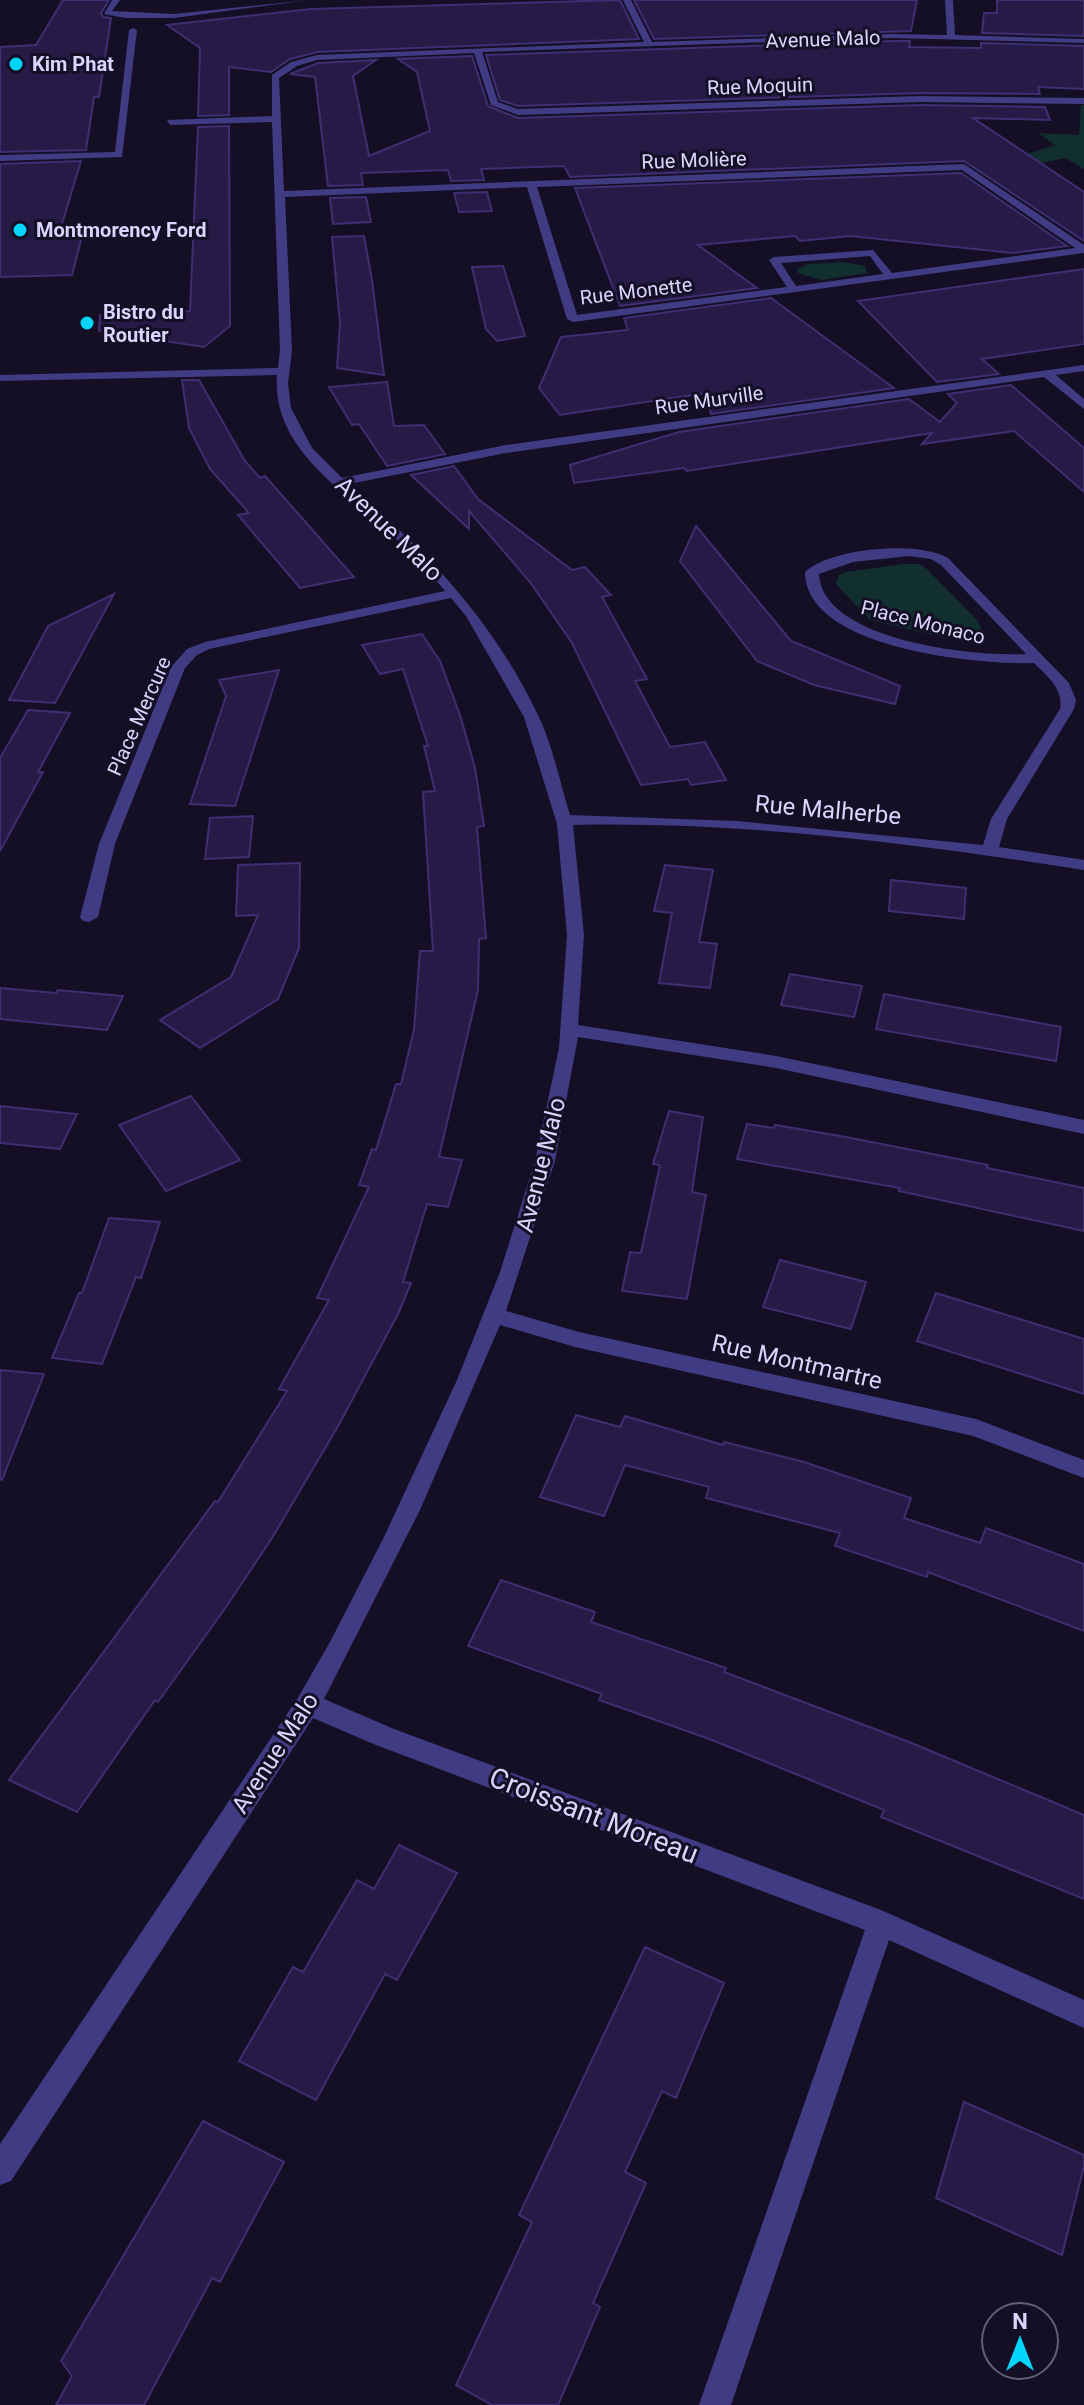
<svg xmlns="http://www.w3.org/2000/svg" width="1084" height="2405" viewBox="0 0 1084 2405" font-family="Roboto,sans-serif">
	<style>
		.green { fill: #122f2f }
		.building { fill: #261b46; stroke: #3f2e72; stroke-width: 2 }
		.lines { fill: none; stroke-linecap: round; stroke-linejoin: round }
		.minor { fill: #413b84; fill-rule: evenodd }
		.poi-dot { fill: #03d5fb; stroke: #140f25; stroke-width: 3 }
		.labels { text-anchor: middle; stroke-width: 6; stroke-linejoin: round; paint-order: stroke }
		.far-street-label { font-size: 20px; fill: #dbd4fe; stroke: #140f25 }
		.far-poi-label { font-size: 20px; font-weight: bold; fill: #dbd4fe; stroke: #140f25; text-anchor: start }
		.street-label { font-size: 24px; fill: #dbd4fe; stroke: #140f25 }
		.near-street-label { font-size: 28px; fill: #dbd4fe; stroke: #140f25 }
	</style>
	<rect width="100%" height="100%" fill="#140f25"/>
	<!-- green -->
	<path class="green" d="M1081,105H1084V169L1065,158L991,174L990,166L1055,145L1038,133L1079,135Z
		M844,262L865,266L867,273L821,280L798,273L797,269L808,264Z
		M903,564H919L927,569L977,620L983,633L970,641H958L870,620L836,584L839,575L846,572Z"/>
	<!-- building -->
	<path class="building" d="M63,0H109L101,13L103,17L111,18L99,97H94L86,150L0,152V47L36,45Z
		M620,0L639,39L317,52L290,59L271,72L229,67V115L198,116L200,48L167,25L311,9Z
		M634,0H917L911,31L654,39Z
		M997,0H1084V36L982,33L984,13H997Z
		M892,41H910L909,47L981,48V43L1084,46V89L1038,87L1040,94L920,93L518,106L500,100L486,55Z
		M472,56L488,106L518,118L920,105L1045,107L1050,120L973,118L1084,192V241L964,161L570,177L564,166L481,169L484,180L451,181L448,170L361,173L363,185L328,186L315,77L290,74L318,63L376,60L353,76L369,156L430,131L417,72L398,59Z
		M229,126L230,326L204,347L99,331L100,315L190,311L198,127Z
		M81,161L58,237L82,236L72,275L0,277V164Z
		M961,173L1067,246L1013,253L850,236L800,241L795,236L698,245L757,288L620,306L575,188Z
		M487,192L492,211L459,212L454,193Z
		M366,197L371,222L333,224L330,198Z
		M364,236L372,280L384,375L337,368L340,323L332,237Z
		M503,266L525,336L497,341L486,329L472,267Z
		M1084,269V344L982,359L999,374L937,382L858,301Z
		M771,298L894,388L711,414L706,393L560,415L539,388L561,337L628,330L624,318Z
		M182,380H199L245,461L260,478L265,476L354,577L300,588L238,515L249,513L210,469L189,428Z
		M387,382L394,426L424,425L445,454L387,466L359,424L352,425L329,387Z
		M1011,385L1084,448V492L1014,431L922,444L932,433L687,471L684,468L574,483L570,465L679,432L909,399L940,422L957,403L948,394Z
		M454,466L478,499L572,570L585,567L611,595L602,597L647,679L635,681L670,747L705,742L726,780L691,785L688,779L641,785L572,643L530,582L469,511V529L411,475Z
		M696,526L791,641L900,686L895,704L814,685L757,661L680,561Z
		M114,594L55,703L9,700L48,626Z
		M422,634L440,661L461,718L475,768L484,826L477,827L486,938L479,939L478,990L439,1157L462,1160L448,1207L427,1204L403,1282L411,1283L398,1314L337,1428L272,1538L226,1607L158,1702L155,1700L77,1812L9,1780L215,1501L218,1502L287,1391L279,1389L329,1300L317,1298L369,1187L359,1185L372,1149L376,1150L396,1084H401L414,1030L420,951H433L423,792L435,791L424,746H428L403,669L380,674L362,645Z
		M279,670L235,806L190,804L226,696L219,680Z
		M28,710L70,713L38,772H43L0,851V758Z
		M253,816L249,857L205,859L210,818Z
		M300,863L299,948L278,999L200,1048L160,1020L231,977L258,915L236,916L238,865Z
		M665,865L713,870L699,942L717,944L710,988L659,983L672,913L654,911Z
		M891,880L966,888L964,919L889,911Z
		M790,974L862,986L854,1017L781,1005Z
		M0,988L56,993L58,990L123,996L107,1030L0,1019Z
		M884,994L1061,1027L1056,1061L876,1029Z
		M191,1096L240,1160L166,1191L119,1125Z
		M0,1106L77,1114L60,1149L0,1143Z
		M669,1111L703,1117L692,1192L706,1195L687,1299L622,1291L630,1252L641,1253L660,1165L653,1164Z
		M747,1124L774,1128L775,1125L846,1137L988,1165L987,1168L1084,1188V1231L899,1191L900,1188L737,1159Z
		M109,1218L160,1222L141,1278L136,1277L102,1364L52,1358L79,1293H82Z
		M780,1260L866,1282L851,1329L763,1307Z
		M936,1293L1084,1339V1394L917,1341Z
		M0,1370L44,1374L2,1480L0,1479Z
		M576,1415L620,1427L625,1416L723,1445L724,1442L804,1462L911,1498L904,1518L980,1543L986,1528L1084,1564V1631L928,1572L927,1577L835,1546L840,1533L706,1498L709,1487L625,1465L604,1516L540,1497Z
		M501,1580L595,1612L591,1622L726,1668L724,1672L909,1742L1084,1815V1899L881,1817L884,1810L712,1740L599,1700L602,1694L468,1646Z
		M399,1845L457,1873L397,1980L385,1974L316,2100L239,2061L293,1967L303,1972L357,1880L374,1889Z
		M645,1947L724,1983L676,2098L662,2091L625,2172L646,2183L593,2303L600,2307L558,2405H492L456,2385L532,2222L519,2215Z
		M964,2102L1084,2155V2166L1062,2255L936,2198Z
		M203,2121L284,2162L220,2282L212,2278L144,2405H56L72,2376L61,2361Z"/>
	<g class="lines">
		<!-- minor -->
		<path class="minor" d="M112,0H120L112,11L174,14L309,0L174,18H125L104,14Z
			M623,0H631L652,42L892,34L947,35L945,0H953L955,35L1084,39V43L892,38L482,52L498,102L518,109L920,96L1084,98V104L920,102L518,115L491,105L474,53L317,60L297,66L279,78L284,191L964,164L1084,245V253L573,322L567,319L527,187L285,197L292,350L288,384L291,408L312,448L342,478L506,445L1084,365V371L1056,375L1084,399V409L1044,377L506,453L349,484C428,553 492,619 538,715C553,746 560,783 570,815L737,821L983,845L991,819L1060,709C1064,689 1047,676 1034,663C979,665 805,649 805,572C830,548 918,540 948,558L1069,683L1076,700L1074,709L1007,819L999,847L1084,860V870C918,844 741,821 573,825L584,935L578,1025L776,1056L1084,1120V1134L776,1068L578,1037L555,1161L506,1311L579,1332L976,1419L1084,1460V1478L973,1436L575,1347L500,1325L420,1510L324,1699L394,1729L881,1910L1084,2000V2028L889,1940L731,2405H699L865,1930L376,1745L313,1718L11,2181L0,2185V2144L299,1696L330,1642L383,1539L457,1380L500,1272L535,1161L559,1048L567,935L557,824L524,717L466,616L451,598L209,649L197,655L185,668L115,844L98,917L89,922L83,921L80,917L99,844L171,667L187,649L205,642L445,591C425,567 404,545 381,525C334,484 272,444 277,375L0,381V375L278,368L280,350L272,122L170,125L167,120L272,116V75L291,62L317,55L644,42ZM962,170L1075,248L892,273L873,250L774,257L769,260L787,287L577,315L537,187ZM870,256L883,274L796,286L781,263ZM909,556L931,559L941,565L1026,654C976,657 822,641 819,574L853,562Z
			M133,28L137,30L122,157L0,161V155L115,152L129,30Z"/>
	</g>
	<!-- markers -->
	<g class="poi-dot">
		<circle cx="16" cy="64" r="8"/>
		<circle cx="20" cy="230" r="8"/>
		<circle cx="87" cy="323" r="8"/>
	</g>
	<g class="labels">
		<!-- far-street labels -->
		<g class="far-street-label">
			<text transform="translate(823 39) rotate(-2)" y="7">Avenue Malo</text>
			<text transform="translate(760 86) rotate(-2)" y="7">Rue Moquin</text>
			<text transform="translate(694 160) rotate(-2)" y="7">Rue Molière</text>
			<text transform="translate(636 291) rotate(-7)" y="7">Rue Monette</text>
			<text transform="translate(709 400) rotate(-8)" y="7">Rue Murville</text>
			<text transform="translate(923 622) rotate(14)" y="7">Place Monaco</text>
			<text transform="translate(139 716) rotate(-66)" y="7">Place Mercure</text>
		</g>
		<!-- far-poi labels -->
		<g class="far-poi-label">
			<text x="32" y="71">Kim Phat</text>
			<text x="36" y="237">Montmorency Ford</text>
			<text x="103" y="319">Bistro du<tspan x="103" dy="23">Routier</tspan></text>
		</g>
		<!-- street labels -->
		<g class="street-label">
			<text transform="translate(389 529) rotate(44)" y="8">Avenue Malo</text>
			<text transform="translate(828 810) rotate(5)" y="8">Rue Malherbe</text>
			<text transform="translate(541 1165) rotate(-76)" y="8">Avenue Malo</text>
			<text transform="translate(797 1362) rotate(13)" y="8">Rue Montmartre</text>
			<text transform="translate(275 1753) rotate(-57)" y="8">Avenue Malo</text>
		</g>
		<!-- near-street labels -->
		<g class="near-street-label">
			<text transform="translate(594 1815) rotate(21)" y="10">Croissant Moreau</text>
		</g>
	</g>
	<!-- north arrow -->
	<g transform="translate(1020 2341)"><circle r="38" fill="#140f25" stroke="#645e7c" stroke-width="2"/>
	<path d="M0-6L14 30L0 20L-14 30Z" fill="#03d5fb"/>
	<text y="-12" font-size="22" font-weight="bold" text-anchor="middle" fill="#dbd4fe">N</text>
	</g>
</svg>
